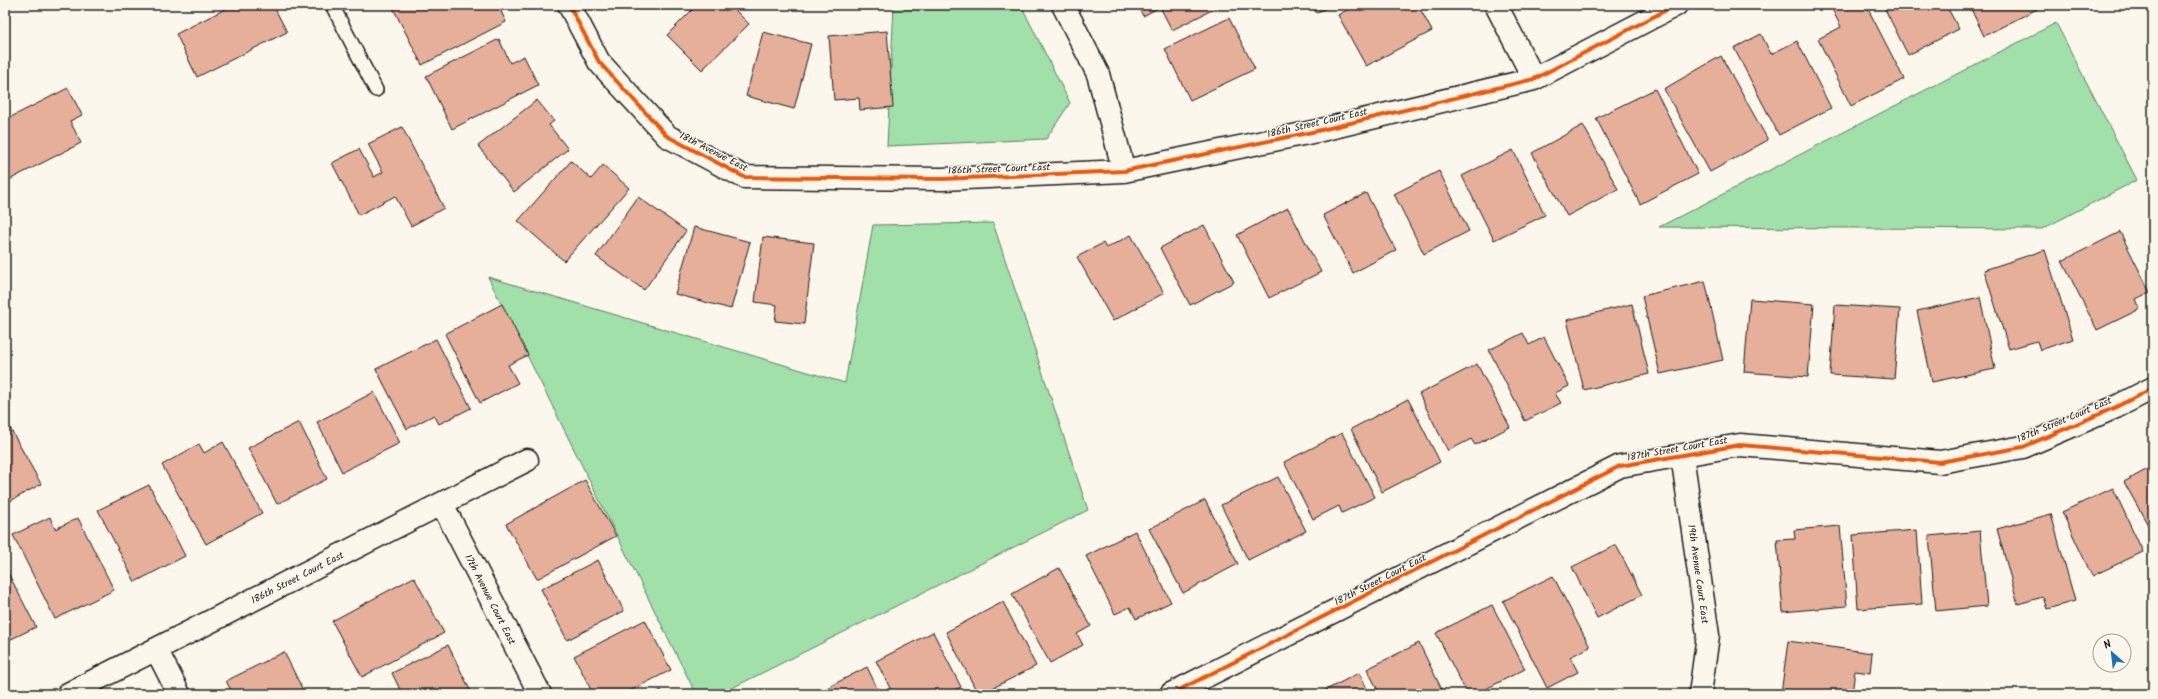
<svg xmlns="http://www.w3.org/2000/svg" width="2158" height="699" viewBox="0 0 2158 699" font-family="Kalam,sans-serif">
	<style>
		.green { fill: #a1e0a9; stroke: #5e7e62 }
		.building { fill: #e5af9a; stroke: #1c1c1c }
		.lines { fill: none; stroke-linecap: round; stroke-linejoin: round }
		.lane-casing { stroke: #1c1c1c; stroke-width: 16 }
		.street-casing { stroke: #1c1c1c; stroke-width: 25 }
		.lane { stroke: #fbf7ec; stroke-width: 13 }
		.street { stroke: #fbf7ec; stroke-width: 22 }
		.cycleway-casing { stroke: #fbf7ec; stroke-width: 6 }
		.cycleway { stroke: #e8590c; stroke-width: 4 }
		.labels { text-anchor: middle; stroke-width: 3; stroke-linejoin: round; paint-order: stroke }
		.street-label { font-size: 10px; fill: #1c1c1c; stroke: #fbf7ec }
	</style>
	<rect width="100%" height="100%" fill="#fbf7ec"/>
	<filter id="ink" filterUnits="userSpaceOnUse"><feTurbulence type="fractalNoise" baseFrequency=".025" numOctaves="2"/><feDisplacementMap in="SourceGraphic" scale="8" xChannelSelector="R" yChannelSelector="G"/><feConvolveMatrix kernelMatrix="1 2 1 2 8 2 1 2 1" color-interpolation-filters="sRGB"/></filter>
	<g filter="url(#ink)">
		<!-- green -->
		<path class="green" d="M894,5H1021L1070,103L1046,139L887,146Z
			M2056,23L2137,180L2042,229L1659,227Z
			M993,223L1088,510L720,694H696L488,277L845,383L873,225Z"/>
		<!-- building -->
		<path class="building" d="M273,5L287,32L197,77L176,34L233,5Z
			M398,5H498L506,22L422,65L393,8Z
			M697,5H730L749,24L702,70L667,35Z
			M1137,5H1222L1172,30L1160,7L1143,16Z
			M1312,5H1332L1316,13Z
			M1356,5H1411L1412,7L1418,5L1432,31L1366,66L1338,15Z
			M1841,5H1866L1904,79L1851,106L1818,39L1841,27L1832,9Z
			M1883,5H1946L1959,29L1908,55Z
			M1969,5H2038L2039,8L1984,36Z
			M1229,18L1255,69L1190,100L1165,49Z
			M887,31L893,107L860,110L859,98L834,100L829,36Z
			M763,32L811,44L794,109L746,96Z
			M1761,34L1771,54L1797,41L1831,108L1779,135L1734,48Z
			M499,39L510,63L524,56L538,85L452,129L426,76Z
			M1721,56L1768,140L1710,172L1664,89Z
			M68,88L82,115L70,121L81,143L5,182V120Z
			M1655,89L1698,174L1640,204L1596,118Z
			M537,100L554,121L549,125L568,149L514,192L478,146Z
			M1583,125L1618,189L1567,216L1532,153Z
			M402,127L444,208L411,226L395,196L359,215L332,163L359,149L374,177L383,172L368,144Z
			M1513,150L1545,215L1494,240L1462,176Z
			M571,161L591,179L603,165L629,188L564,261L518,221Z
			M1439,171L1469,231L1424,254L1394,194Z
			M1366,193L1396,250L1353,273L1323,215Z
			M2153,196V208L2148,198Z
			M638,197L686,231L644,290L596,256Z
			M1288,208L1321,272L1269,298L1237,235Z
			M1204,225L1234,282L1190,305L1160,248Z
			M694,227L750,242L731,309L675,294Z
			M2120,232L2150,292L2136,299L2140,309L2097,330L2062,261Z
			M1131,235L1164,293L1113,321L1077,257L1103,243L1106,248Z
			M763,237L814,243L804,324L775,321L777,305L755,302Z
			M2045,250L2073,339L2040,350L2037,341L2009,349L1984,270Z
			M1705,281L1723,360L1660,374L1642,296Z
			M1980,297L1995,369L1932,382L1917,311Z
			M1750,299L1814,304L1808,377L1744,372Z
			M502,304L528,355L508,365L518,383L480,403L445,334Z
			M1632,304L1649,374L1584,390L1567,320Z
			M1835,305L1900,309L1894,379L1830,375Z
			M1523,333L1529,345L1544,337L1569,386L1555,393L1561,403L1525,421L1489,350Z
			M436,339L471,408L439,424L434,415L407,429L376,369Z
			M1477,364L1510,427L1475,445L1471,439L1448,451L1419,394Z
			M374,392L400,443L342,472L317,422Z
			M1408,399L1440,462L1382,492L1351,429Z
			M299,422L327,479L277,504L248,448Z
			M10,428L41,484L5,504V431Z
			M1342,433L1375,497L1342,513L1339,506L1313,519L1284,462Z
			M223,442L262,513L206,544L162,465L199,444L204,453Z
			M2153,466V534L2124,482Z
			M1278,477L1306,531L1248,560L1221,505Z
			M585,480L616,536L537,579L506,524Z
			M149,485L185,556L135,582L98,510Z
			M2113,488L2143,552L2092,576L2062,512Z
			M1205,500L1238,564L1183,593L1149,529Z
			M2051,514L2075,601L2047,609L2043,597L2018,604L1997,529Z
			M50,517L55,529L78,518L114,590L55,619L13,535Z
			M1840,526L1847,606L1783,612L1777,540L1795,539L1794,530Z
			M1917,530L1922,604L1858,609L1853,535Z
			M1135,531L1171,602L1136,619L1130,607L1115,614L1086,556Z
			M1980,531L1987,606L1936,611L1929,536Z
			M1616,545L1642,595L1597,618L1572,567Z
			M598,560L624,611L567,640L541,589Z
			M5,567L36,627L5,642Z
			M1059,568L1091,626L1077,634L1083,645L1050,663L1012,594Z
			M1553,576L1590,647L1570,657L1578,672L1547,688L1503,601Z
			M414,577L444,633L362,677L332,621Z
			M1003,602L1036,666L981,694H978L946,632Z
			M1492,605L1525,669L1476,694H1467L1436,633Z
			M645,620L671,670L624,694H593L574,656Z
			M933,632L961,687L947,694H893L876,661Z
			M1788,641L1872,653L1870,673L1855,671L1852,694H1781Z
			M1419,643L1444,694H1380L1367,669Z
			M448,645L472,694H402L392,673Z
			M284,652L305,694H233L226,681Z
			M867,667L880,694H815Z
			M1359,673L1370,694H1318Z
			M661,690L663,694H654Z"/>
		<g class="lines">
			<defs>
				<path id="lane" d="M332,5L376,90"/>
				<path id="street" d="M569,5L599,62L667,136L744,177L942,179L1124,171L1317,131L1534,79L1676,5
					M1063,5L1098,74L1124,171
					M1496,5L1534,79
					M1682,455L1708,635L1700,694
					M442,504L540,694
					M156,649L179,694
					M68,694L527,460
					M1171,694L1620,466L1740,445L1940,462L2023,447L2116,407L2153,388"/>
			</defs>
			<!-- lane casing -->
			<use href="#lane" class="lane-casing"/>
			<!-- street casing -->
			<use href="#street" class="street-casing"/>
			<!-- lane -->
			<use href="#lane" class="lane"/>
			<!-- street -->
			<use href="#street" class="street"/>
			<defs>
				<path id="cycleway" d="M569,5L599,62L667,136L744,177L942,179L1124,171L1317,131L1534,79L1676,5
					M1171,694L1620,466L1740,445L1940,462L2023,447L2116,407L2153,388"/>
			</defs>
			<!-- cycleway casing -->
			<use href="#cycleway" class="cycleway-casing"/>
			<!-- cycleway -->
			<use href="#cycleway" class="cycleway"/>
		</g>
	</g>
	<g class="labels">
		<!-- street labels -->
		<g class="street-label">
			<text transform="translate(1317 122) rotate(-13)" y="4">186th Street Court East</text>
			<text transform="translate(714 151) rotate(27)" y="4">18th Avenue East</text>
			<text transform="translate(999 168) rotate(-2)" y="4">186th Street Court East</text>
			<text transform="translate(2064 419) rotate(-23)" y="4">187th Street Court East</text>
			<text transform="translate(1677 448) rotate(-10)" y="4">187th Street Court East</text>
			<text transform="translate(1699 574) rotate(82)" y="4">19th Avenue Court East</text>
			<text transform="translate(297 577) rotate(-27)" y="4">186th Street Court East</text>
			<text transform="translate(1380 579) rotate(-27)" y="4">187th Street Court East</text>
			<text transform="translate(491 599) rotate(63)" y="4">17th Avenue Court East</text>
		</g>
	</g>
	<!-- margin -->
	<rect width="2158" height="699" fill="none" stroke="#fbf7ec" stroke-width="20"/>
	<rect x="10" y="10" width="2138" height="679" fill="none" stroke="#1c1c1c" stroke-width="1.5" filter="url(#ink)"/>
	<!-- north arrow -->
	<g transform="translate(2112 653) rotate(332)"><circle r="19" fill="#fbf7ec" stroke="#a29f99"/>
	<path d="M0-3L7 15L0 10L-7 15Z" fill="#1f6fb2"/>
	<text y="-6" font-size="11" font-weight="bold" text-anchor="middle" fill="#1c1c1c">N</text>
	</g>
</svg>
